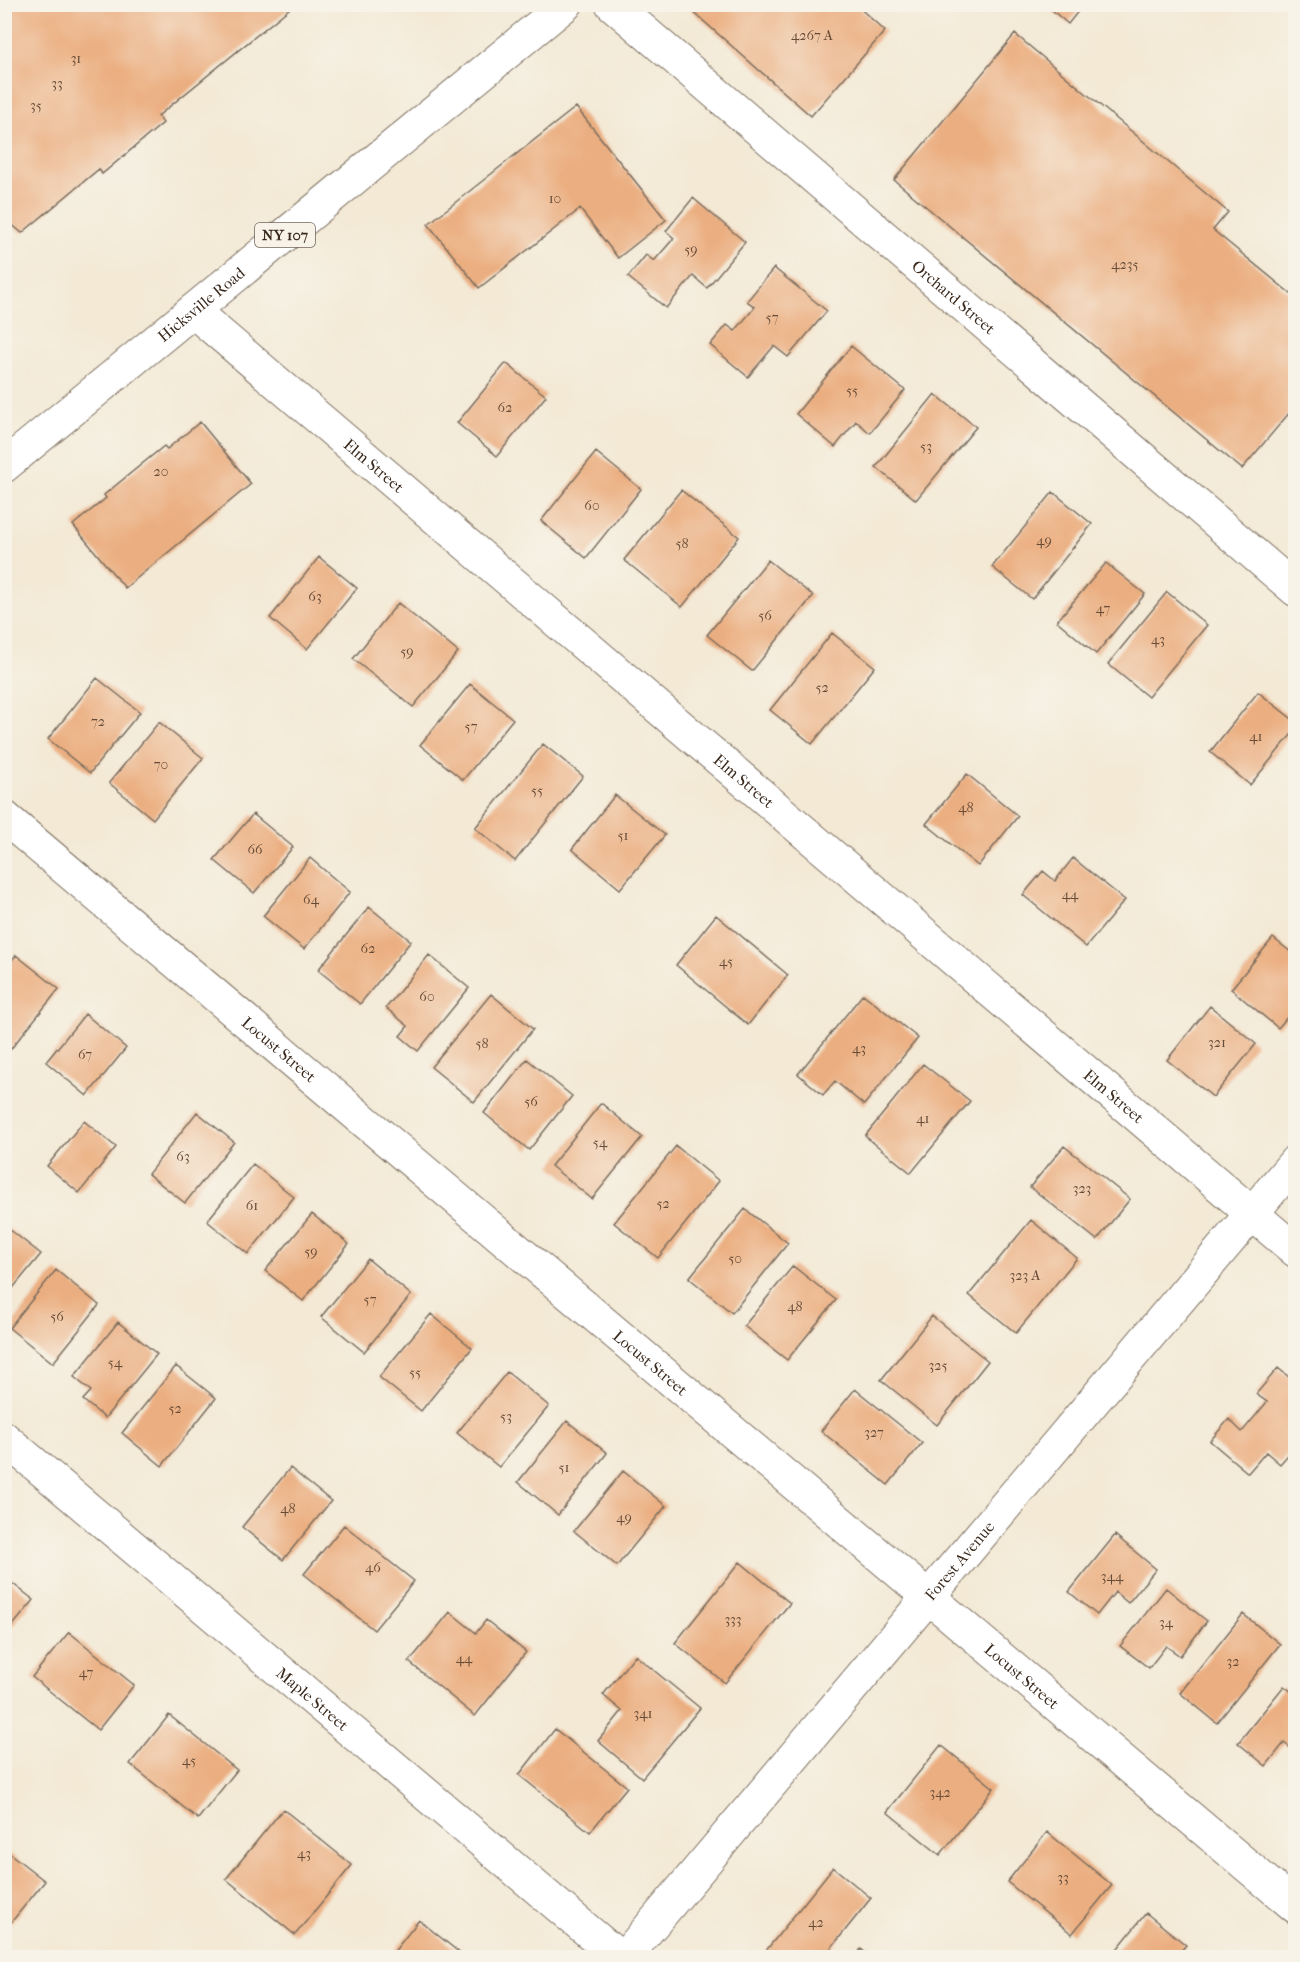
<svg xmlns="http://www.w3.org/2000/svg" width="1300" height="1962" viewBox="0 0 1300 1962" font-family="'IM FELL French Canon',serif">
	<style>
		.building { fill: #ebae80 }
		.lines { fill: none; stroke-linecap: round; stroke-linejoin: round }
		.street-casing { stroke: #7b6d5e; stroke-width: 35 }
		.primary-casing { stroke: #7b6d5e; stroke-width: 35 }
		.street { stroke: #fff; stroke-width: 33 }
		.primary { stroke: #fff; stroke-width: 33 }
		.labels { text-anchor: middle; stroke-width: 5; stroke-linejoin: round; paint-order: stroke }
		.number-label { font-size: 14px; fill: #674b36 }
		.shield { fill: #f7f3e8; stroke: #73665b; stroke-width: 1.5 }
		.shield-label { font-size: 15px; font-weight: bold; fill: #3b2a1e }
		.street-label { font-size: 16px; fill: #3b2a1e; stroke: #f7f3e8 }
	</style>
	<rect width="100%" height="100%" fill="#f7f3e8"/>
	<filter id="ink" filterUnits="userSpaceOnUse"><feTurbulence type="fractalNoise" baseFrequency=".0167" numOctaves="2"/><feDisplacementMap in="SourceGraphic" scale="12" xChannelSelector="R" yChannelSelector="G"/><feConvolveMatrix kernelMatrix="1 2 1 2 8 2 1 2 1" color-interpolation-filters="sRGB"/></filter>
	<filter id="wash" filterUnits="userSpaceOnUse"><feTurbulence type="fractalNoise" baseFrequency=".008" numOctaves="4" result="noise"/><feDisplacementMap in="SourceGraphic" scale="24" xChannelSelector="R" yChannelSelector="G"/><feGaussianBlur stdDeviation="1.35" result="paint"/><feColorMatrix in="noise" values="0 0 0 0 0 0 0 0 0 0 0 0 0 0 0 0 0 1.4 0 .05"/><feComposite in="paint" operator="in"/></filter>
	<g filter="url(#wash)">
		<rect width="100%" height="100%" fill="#f3e9d5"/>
		<g id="blocks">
			<!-- building -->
			<path class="building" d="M4,4H295L158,116L163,123L102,174L99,169L22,233L4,218Z
				M696,4H855L885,31L811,116L691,10Z
				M1045,4H1084L1068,24Z
				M1015,34L1228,212L1213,230L1296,298V405L1242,469L894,180Z
				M576,107L666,220L618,258L580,209L479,288L428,224Z
				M693,198L745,242L707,288L693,276L666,308L628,277L646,255L654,261L674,238L666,231Z
				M774,268L827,311L788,357L774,346L748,377L710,345L727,325L735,331L755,307L747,301Z
				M851,346L905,390L870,433L856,421L835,447L796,414Z
				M506,363L546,396L497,456L457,423Z
				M935,394L976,427L916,500L876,467Z
				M200,422L251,484L125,588L73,525L106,498L104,495L164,446L167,449Z
				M596,452L641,489L586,558L541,521Z
				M681,490L739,537L682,607L624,560Z
				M1053,492L1092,524L1032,599L992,567Z
				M319,557L357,588L307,649L270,618Z
				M768,560L813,596L752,671L707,635Z
				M1106,563L1145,594L1096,654L1057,621Z
				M1167,592L1207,625L1148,697L1108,664Z
				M398,603L458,652L413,707L353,659Z
				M832,633L875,667L812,744L770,710Z
				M97,678L140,712L90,773L48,739Z
				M470,684L513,719L463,780L420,745Z
				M1258,692L1296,722V729L1250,785L1210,752Z
				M159,722L203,758L153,819L109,783Z
				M543,744L583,776L515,861L475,828Z
				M967,774L1018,816L978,866L926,824Z
				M615,795L665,835L620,889L572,849Z
				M253,814L293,847L254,893L214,860Z
				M310,858L350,892L304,949L263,916Z
				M1073,858L1125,900L1086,947L1023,895L1043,871L1055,881Z
				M369,907L411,941L360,1004L318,970Z
				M716,915L788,975L748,1025L676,965Z
				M1273,938L1296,956V1007L1278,1028L1231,989Z
				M16,955L59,989L5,1056V969Z
				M429,955L469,988L418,1051L400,1036L408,1026L386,1008Z
				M491,994L533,1029L474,1102L431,1067Z
				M863,994L918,1038L864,1105L835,1081L823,1095L798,1074Z
				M1210,1006L1256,1044L1213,1097L1167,1060Z
				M85,1014L126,1048L87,1096L46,1062Z
				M527,1059L572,1096L529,1150L484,1113Z
				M923,1064L970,1101L911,1173L865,1136Z
				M601,1103L642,1137L592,1199L551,1166Z
				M197,1112L234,1142L185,1203L148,1174Z
				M84,1121L116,1147L79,1193L47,1166Z
				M676,1146L719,1181L658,1258L614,1223Z
				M1064,1146L1130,1199L1097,1240L1030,1187Z
				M253,1164L294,1197L248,1254L207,1221Z
				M745,1209L788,1243L732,1313L689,1278Z
				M312,1214L349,1244L303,1301L265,1271Z
				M1031,1220L1077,1258L1016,1333L969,1295Z
				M4,1225L41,1254L4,1299Z
				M368,1259L411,1295L364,1352L321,1317Z
				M793,1266L836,1300L787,1360L744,1326Z
				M56,1270L99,1305L53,1363L9,1328Z
				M431,1314L472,1348L421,1411L379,1377Z
				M932,1316L988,1361L937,1425L881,1380Z
				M118,1322L157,1354L105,1418L83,1400L91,1391L74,1377Z
				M176,1366L216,1398L162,1466L122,1433Z
				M1278,1368L1296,1383V1446L1280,1464L1266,1452L1248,1473L1210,1441L1229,1419L1242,1432L1267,1402L1256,1394Z
				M507,1372L549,1406L499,1467L457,1433Z
				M855,1389L922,1443L888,1485L821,1431Z
				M567,1421L607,1453L558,1515L518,1482Z
				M290,1468L331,1501L283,1560L242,1527Z
				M623,1471L666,1506L617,1566L574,1531Z
				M344,1525L414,1581L374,1630L304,1574Z
				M1115,1535L1156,1569L1128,1603L1115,1592L1097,1615L1069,1592Z
				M740,1562L790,1603L725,1683L675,1643Z
				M4,1577L34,1600L4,1636Z
				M1166,1588L1207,1621L1180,1656L1166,1646L1149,1668L1120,1646Z
				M450,1612L476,1633L486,1620L526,1652L475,1716L409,1662Z
				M1243,1614L1280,1644L1217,1723L1180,1693Z
				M69,1632L134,1685L98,1730L32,1677Z
				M635,1655L700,1708L642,1778L598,1741L622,1711L603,1695Z
				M1284,1686L1296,1695V1752L1284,1743L1266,1766L1238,1743Z
				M169,1715L237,1770L198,1819L130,1764Z
				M555,1729L627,1787L590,1832L519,1775Z
				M941,1745L994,1788L940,1855L887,1812Z
				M283,1809L352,1865L295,1935L226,1879Z
				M1047,1832L1112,1885L1072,1934L1007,1882Z
				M4,1849L45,1881L4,1931Z
				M833,1867L871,1898L823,1958H760Z
				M1146,1913L1186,1945L1175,1958H1110Z
				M419,1920L466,1958H389Z
				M861,1949L872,1958H854Z"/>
		</g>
	</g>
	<g filter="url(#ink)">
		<use href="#blocks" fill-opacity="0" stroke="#7b6d5e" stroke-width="1.5"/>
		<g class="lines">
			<defs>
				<g id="street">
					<path id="s1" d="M612,4L1296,590"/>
					<path id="s2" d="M193,311L1296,1251"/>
					<path id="s3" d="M4,817L1296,1907"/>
					<path id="s4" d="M4,1438L620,1958"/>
					<path id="s5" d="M624,1958L1296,1161"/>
				</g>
				<g id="primary">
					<path id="s6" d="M4,466L566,4"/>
				</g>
			</defs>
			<!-- street casing -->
			<use href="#street" class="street-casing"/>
			<!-- primary casing -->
			<use href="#primary" class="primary-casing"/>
			<!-- street -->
			<use href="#street" class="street"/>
			<!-- primary -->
			<use href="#primary" class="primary"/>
		</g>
	</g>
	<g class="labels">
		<!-- number labels -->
		<g class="number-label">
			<text x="812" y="40">4267 A</text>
			<text x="76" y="63">31</text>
			<text x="57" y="88">33</text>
			<text x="36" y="110">35</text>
			<text x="555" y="203">10</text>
			<text x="691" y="254">59</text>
			<text x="1125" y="269">4235</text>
			<text x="772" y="322">57</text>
			<text x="852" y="395">55</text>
			<text x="505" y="412">62</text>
			<text x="926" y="451">53</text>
			<text x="161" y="476">20</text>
			<text x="592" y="510">60</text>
			<text x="1044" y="545">49</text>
			<text x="682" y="548">58</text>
			<text x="315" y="601">63</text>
			<text x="1103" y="613">47</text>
			<text x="765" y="620">56</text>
			<text x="1158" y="644">43</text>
			<text x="407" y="656">59</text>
			<text x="822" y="692">52</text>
			<text x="98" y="726">72</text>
			<text x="471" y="731">57</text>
			<text x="1256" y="741">41</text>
			<text x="161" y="769">70</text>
			<text x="537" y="795">55</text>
			<text x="966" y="812">48</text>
			<text x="623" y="840">51</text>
			<text x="255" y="854">66</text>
			<text x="1070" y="899">44</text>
			<text x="311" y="904">64</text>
			<text x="368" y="953">62</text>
			<text x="726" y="966">45</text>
			<text x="427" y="1001">60</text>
			<text x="1217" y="1047">321</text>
			<text x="482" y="1048">58</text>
			<text x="859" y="1053">43</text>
			<text x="85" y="1059">67</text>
			<text x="531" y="1106">56</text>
			<text x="923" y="1123">41</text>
			<text x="600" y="1147">54</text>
			<text x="183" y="1161">63</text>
			<text x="1082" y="1193">323</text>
			<text x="663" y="1208">52</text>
			<text x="252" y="1210">61</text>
			<text x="311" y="1256">59</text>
			<text x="735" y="1263">50</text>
			<text x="1025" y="1280">323 A</text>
			<text x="370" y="1304">57</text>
			<text x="795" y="1311">48</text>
			<text x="57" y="1321">56</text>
			<text x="115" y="1367">54</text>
			<text x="938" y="1370">325</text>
			<text x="415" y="1377">55</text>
			<text x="175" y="1413">52</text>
			<text x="506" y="1421">53</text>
			<text x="874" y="1437">327</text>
			<text x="564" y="1472">51</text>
			<text x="288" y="1513">48</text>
			<text x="624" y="1522">49</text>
			<text x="373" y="1572">46</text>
			<text x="1112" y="1581">344</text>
			<text x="733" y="1624">333</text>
			<text x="1166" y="1627">34</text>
			<text x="464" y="1663">44</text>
			<text x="1233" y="1666">32</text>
			<text x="86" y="1677">47</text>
			<text x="643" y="1718">341</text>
			<text x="189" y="1765">45</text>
			<text x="940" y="1797">342</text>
			<text x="304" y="1858">43</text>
			<text x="1063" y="1882">33</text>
			<text x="816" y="1927">42</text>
		</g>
		<!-- shield labels -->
		<rect class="shield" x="255" y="223" width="60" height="24" rx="4.5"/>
		<g class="shield-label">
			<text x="285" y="240">NY 107</text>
		</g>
		<!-- street labels -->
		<g class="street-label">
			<text dy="6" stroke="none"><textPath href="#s1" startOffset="450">Orchard Street</textPath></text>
			<text dy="6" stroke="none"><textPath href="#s6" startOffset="255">Hicksville Road</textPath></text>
			<text dy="6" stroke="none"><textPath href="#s2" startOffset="238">Elm Street</textPath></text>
			<text dy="6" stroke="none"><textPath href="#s2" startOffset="724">Elm Street</textPath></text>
			<text dy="6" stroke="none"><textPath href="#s3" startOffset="360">Locust Street</textPath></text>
			<text dy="6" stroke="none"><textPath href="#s2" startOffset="1210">Elm Street</textPath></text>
			<text dy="6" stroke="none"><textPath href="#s3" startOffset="846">Locust Street</textPath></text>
			<text dy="6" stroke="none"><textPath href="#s5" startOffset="520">Forest Avenue</textPath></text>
			<text dy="6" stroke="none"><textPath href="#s3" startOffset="1332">Locust Street</textPath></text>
			<text dy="6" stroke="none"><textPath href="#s4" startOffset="404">Maple Street</textPath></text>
		</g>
	</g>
	<!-- margin -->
	<rect width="1300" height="1962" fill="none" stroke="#f7f3e8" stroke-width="24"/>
</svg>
